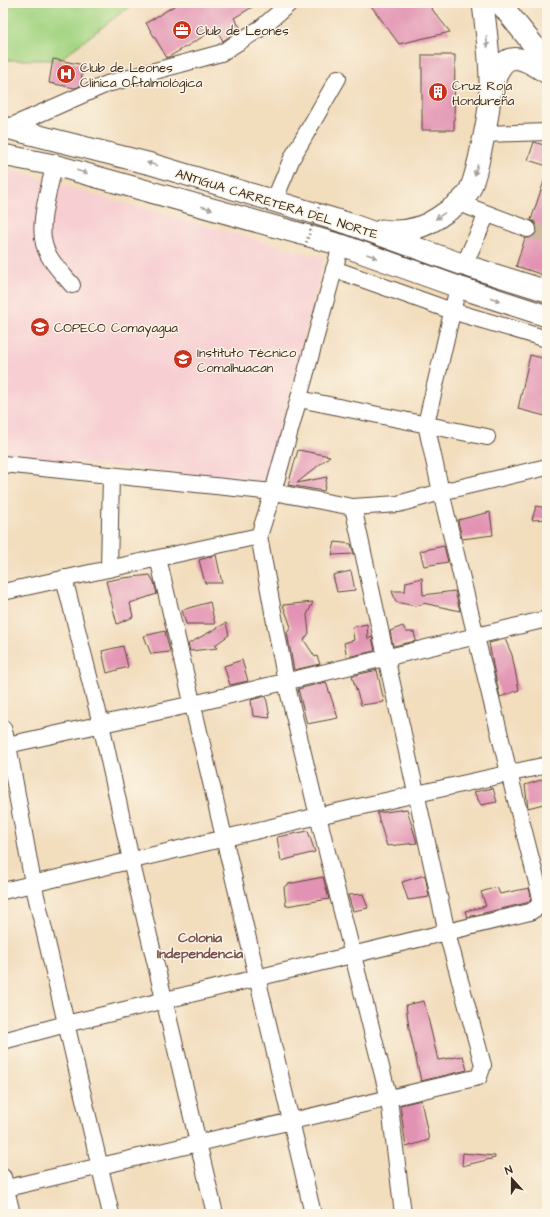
<svg xmlns="http://www.w3.org/2000/svg" width="550" height="1217" viewBox="0 0 550 1217" font-family="'Architects Daughter',sans-serif">
	<style>
		.built { fill: #f7cfd3 }
		.green { fill: #a4d583; stroke: #708050 }
		.building { fill: #e293b3 }
		.lines { fill: none; stroke-linecap: round; stroke-linejoin: round }
		.minor-tunnel { stroke: #cdb99d; stroke-width: 16; stroke-dasharray: 16 8; stroke-linecap: butt }
		.minor-casing { stroke: #564536; stroke-width: 18 }
		.major-casing { stroke: #564536; stroke-width: 23 }
		.minor { stroke: #fff; stroke-width: 16 }
		.major { stroke: #fff; stroke-width: 21 }
		.path-bridge { stroke: #564536; stroke-width: 2.5; stroke-dasharray: 1 3; stroke-linecap: butt }
		.oneway { fill: #a79f9a }
		.labels { text-anchor: middle; stroke-width: 3; stroke-linejoin: round; paint-order: stroke }
		.poi-label { font-size: 13px; fill: #3b2a1e; stroke: #fcf5e5; text-anchor: start }
		.street-label { font-size: 13px; fill: #3b2a1e; stroke: #fcf5e5 }
		.neighbourhood-label { font-size: 14px; font-weight: bold; fill: #754f52; stroke: #fcf5e5 }
	</style>
	<rect width="100%" height="100%" fill="#fcf5e5"/>
	<filter id="ink" filterUnits="userSpaceOnUse"><feTurbulence type="fractalNoise" baseFrequency=".025" numOctaves="2"/><feDisplacementMap in="SourceGraphic" scale="8" xChannelSelector="R" yChannelSelector="G"/><feConvolveMatrix kernelMatrix="1 2 1 2 8 2 1 2 1" color-interpolation-filters="sRGB"/></filter>
	<filter id="wash" filterUnits="userSpaceOnUse"><feTurbulence type="fractalNoise" baseFrequency=".012" numOctaves="4" result="noise"/><feDisplacementMap in="SourceGraphic" scale="16" xChannelSelector="R" yChannelSelector="G"/><feGaussianBlur stdDeviation="0.9" result="paint"/><feColorMatrix in="noise" values="0 0 0 0 0 0 0 0 0 0 0 0 0 0 0 0 0 1.4 0 .05"/><feComposite in="paint" operator="in"/></filter>
	<g filter="url(#wash)">
		<rect width="100%" height="100%" fill="#f2ddbd"/>
		<!-- built -->
		<path class="built" d="M3,168L108,199L324,258L266,482L3,455Z"/>
		<!-- green -->
		<path class="green" d="M3,3H134L59,60H3Z"/>
		<g id="blocks">
			<!-- building -->
			<path class="building" d="M179,3H259L234,18L241,29L223,41L216,29L167,58L146,23Z
				M369,3H427L450,32L399,44Z
				M422,55H455L454,130H422Z
				M53,59L84,65L80,86L75,88L49,83Z
				M534,142L547,146V166L528,160Z
				M545,178H547V264L543,275L516,266L525,238H529L534,237L537,232V228L536,223L531,220Z
				M530,355L547,359V409L545,416L518,409Z
				M298,450L330,456L297,483L327,477L324,491L288,485Z
				M536,506L547,508V519L532,520Z
				M490,512L493,535L462,539L458,520Z
				M335,542L351,544L354,554L332,555Z
				M444,546L448,562L424,566L420,551Z
				M216,555L222,583H205L199,560Z
				M351,571L355,590L337,592L333,575Z
				M150,575L154,582L157,594L130,603L133,617L117,624L106,581L123,578Z
				M422,578L423,595L455,591L460,611L423,603V604L415,606L396,602L392,591H405L406,582Z
				M210,602L215,624H186L182,610Z
				M313,602L307,615L309,633L304,640L315,657L317,656L320,664L294,670L287,633L291,627L283,605Z
				M226,623L229,635L215,645L218,648L190,651L188,644Z
				M367,624L368,639L372,637L375,651L347,657L344,643L354,640L352,627Z
				M403,626L406,632H414L416,641L393,646L390,631Z
				M165,631L170,652L151,654L144,636Z
				M505,639L512,655L519,690L500,697L494,670L489,643Z
				M123,646L128,667L107,673L102,651Z
				M242,660L248,681L230,685L224,666Z
				M377,670L384,702L361,705L352,676Z
				M326,682L338,718L307,724L298,689Z
				M266,696L270,718L253,716L251,700Z
				M547,778V803L528,808L525,785Z
				M493,788L497,802L481,805L474,792Z
				M407,809L417,843L387,846L377,813Z
				M308,831L315,852L281,861L277,837Z
				M425,875L429,897L408,900L402,882Z
				M323,877L329,899L286,906L284,887L288,884Z
				M497,887L500,894L529,888L531,898L530,901L526,903L467,917L465,911L486,906L481,892Z
				M363,894L368,908L353,911L348,895Z
				M424,1001L438,1060L463,1056L467,1070L421,1081L409,1028L406,1005Z
				M421,1100L429,1140L406,1147L400,1105Z
				M463,1153L495,1156V1158L462,1166Z"/>
		</g>
	</g>
	<g filter="url(#ink)">
		<use href="#blocks" fill-opacity="0" stroke="#564536" stroke-width="1"/>
		<g class="lines">
			<!-- minor-tunnel -->
			<path class="minor-tunnel" d="M528,229L547,235"/>
			<defs>
				<path id="minor" d="M7,128L107,84L221,53L261,28L290,3
					M485,134L547,132
					M54,165C50,188 38,221 44,244C48,260 62,273 72,285
					M274,201L292,158L338,78
					M459,203L528,229
					M341,245L273,492L259,536L286,682L318,816L389,1099L403,1214
					M464,265L487,214
					M334,269L452,311L547,339
					M299,399L487,437
					M3,464L273,492L353,507L398,504L441,492L547,467
					M158,558L313,1214
					M109,569L111,475
					M64,578L101,724L131,860L215,1214
					M3,592L259,536
					M3,728L8,745L33,883L111,1214
					M3,746L193,704L547,619
					M3,891L318,816L547,765
					M3,1041L66,1024L530,912L538,907L541,898L509,773L441,492L426,424L458,287
					M3,1177L12,1214
					M3,1189L479,1077L483,1065L447,933L353,507"/>
				<path id="major" d="M500,3L547,62
					M492,88C494,82 496,76 499,70C511,47 532,64 547,73
					M3,127L151,164L350,224L464,265L547,291
					M3,155L54,165L341,245L458,287L547,316
					M382,230C402,233 422,229 439,217C450,209 462,203 469,191C475,180 478,163 481,150C485,131 490,111 490,91C491,61 486,32 483,3"/>
			</defs>
			<!-- minor casing -->
			<use href="#minor" class="minor-casing"/>
			<!-- major casing -->
			<use href="#major" class="major-casing"/>
			<!-- minor -->
			<use href="#minor" class="minor"/>
			<!-- major -->
			<use href="#major" class="major"/>
			<!-- path-bridge -->
			<path class="path-bridge" d="M305,246L320,204"/>
		</g>
		<!-- one-way arrows -->
		<defs><path id="oneway-solid" d="M-6-.8H1V-3.2L6.5 0L1 3.2V.8H-6Z"/></defs>
		<g class="oneway">
			<use href="#oneway-solid" transform="translate(487 42) rotate(84)"/>
			<use href="#oneway-solid" transform="translate(152 164) rotate(-164)"/>
			<use href="#oneway-solid" transform="translate(476 170) rotate(108)"/>
			<use href="#oneway-solid" transform="translate(82 172) rotate(16)"/>
			<use href="#oneway-solid" transform="translate(207 208) rotate(16)"/>
			<use href="#oneway-solid" transform="translate(440 216) rotate(146)"/>
			<use href="#oneway-solid" transform="translate(372 256) rotate(20)"/>
			<use href="#oneway-solid" transform="translate(495 299) rotate(18)"/>
		</g>
	</g>
	<!-- icons -->
	<defs>
		<symbol id="office-disc" viewBox="-11 -11 22 22"><circle r="9.5" fill="#c8321e" stroke="#fcf5e5"/><path d="M-6-3h4V-5.5h4V-3h4V5H-6ZM-1-4.5V-3h2v-1.5ZM-6 0V1H6V0Z" fill="#fff"/></symbol>
		<symbol id="hospital-disc" viewBox="-11 -11 22 22"><circle r="9.5" fill="#c8321e" stroke="#fcf5e5"/><path d="M-5-5h3v3.5h4V-5h3V5h-3V1.5h-4V5h-3Z" fill="#fff"/></symbol>
		<symbol id="building-disc" viewBox="-11 -11 22 22"><circle r="9.5" fill="#c8321e" stroke="#fcf5e5"/><path d="M-4-6H4V6H1V3H-1V6H-4ZM-2.5-4.3h1.7v1.8h-1.7ZM.8-4.3h1.7v1.8H.8ZM-2.5-1h1.7V.8h-1.7ZM.8-1h1.7V.8H.8Z" fill="#fff"/></symbol>
		<symbol id="school-disc" viewBox="-11 -11 22 22"><circle r="9.5" fill="#c8321e" stroke="#fcf5e5"/><path d="M0-5L7-2L0 1L-7-2ZM-4 1L0 2.5L4 1V4Q0 6-4 4Z" fill="#fff"/></symbol>
	</defs>
	<g fill-rule="evenodd">
		<use href="#office-disc" x="171" y="19" width="22" height="22"/>
		<use href="#hospital-disc" x="55" y="63" width="22" height="22"/>
		<use href="#building-disc" x="427" y="81" width="22" height="22"/>
		<use href="#school-disc" x="29" y="316" width="22" height="22"/>
		<use href="#school-disc" x="172" y="348" width="22" height="22"/>
	</g>
	<g class="labels">
		<!-- poi labels -->
		<g class="poi-label">
			<text x="196" y="35">Club de Leones</text>
			<text x="80" y="72">Club de Leones<tspan x="80" dy="15">Clínica Oftalmológica</tspan></text>
			<text x="452" y="90">Cruz Roja<tspan x="452" dy="15">Hondureña</tspan></text>
			<text x="54" y="332">COPECO Comayagua</text>
			<text x="197" y="357">Instituto Técnico<tspan x="197" dy="15">Comalhuacan</tspan></text>
		</g>
		<!-- street labels -->
		<g class="street-label">
			<text transform="translate(277 203) rotate(17)" y="5">ANTIGUA CARRETERA DEL NORTE</text>
		</g>
		<!-- neighbourhood labels -->
		<g class="neighbourhood-label">
			<text x="200" y="942">Colonia<tspan x="200" dy="16">Independencia</tspan></text>
		</g>
	</g>
	<!-- margin -->
	<rect width="550" height="1217" fill="none" stroke="#fcf5e5" stroke-width="16"/>
	<!-- north arrow -->
	<g transform="translate(512 1179) rotate(339)" stroke="#fcf5e5" stroke-width="3" paint-order="stroke">
	<path d="M0-3L7 15L0 10L-7 15Z" fill="#3b2a1e"/>
	<text y="-6" font-size="11" font-weight="bold" text-anchor="middle" fill="#3b2a1e">N</text>
	</g>
</svg>
